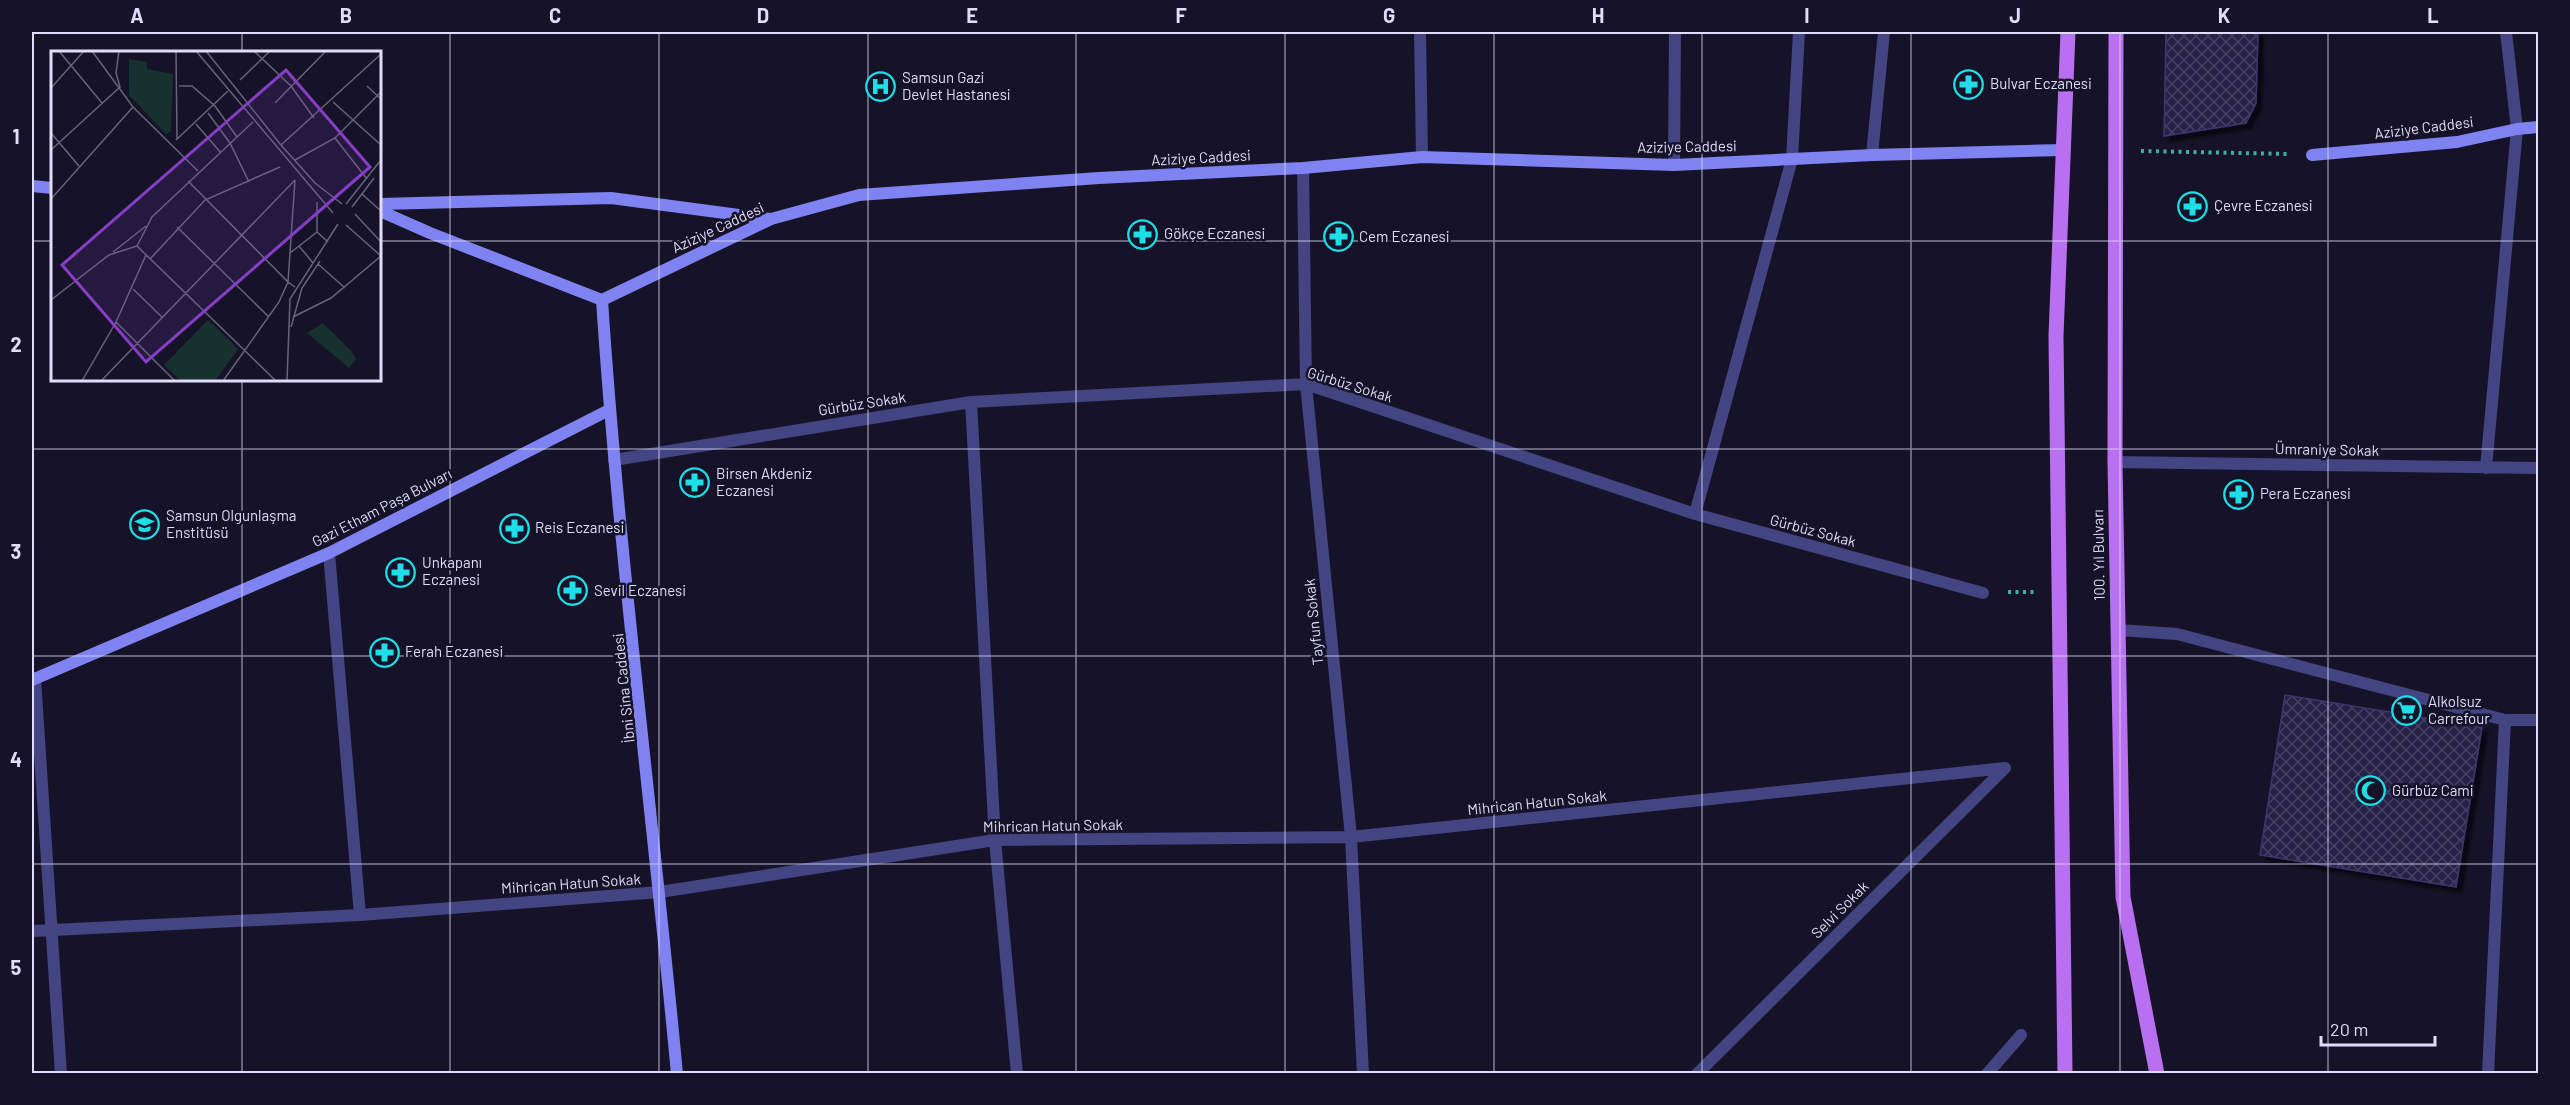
<svg xmlns="http://www.w3.org/2000/svg" width="2570" height="1105" viewBox="0 0 2570 1105" font-family="Barlow,sans-serif">
	<style>
		.building { fill: url(#building-cross-hatch); stroke: #3e3670; stroke-width: 1.5; filter: url(#shadow) }
		.lines { fill: none; stroke-linecap: round; stroke-linejoin: round }
		.path { stroke: #3eafa2; stroke-width: 4; stroke-dasharray: 3 4.5; stroke-linecap: butt }
		.street { stroke: #434482; stroke-width: 12 }
		.secondary { stroke: #7f82f1; stroke-width: 12 }
		.primary { stroke: #b970f0; stroke-width: 15 }
		.grid { fill: none; stroke: #dfddfb; stroke-width: 1.5; stroke-opacity: 0.55 }
		.labels { text-anchor: middle; stroke-width: 5; stroke-linejoin: round; paint-order: stroke }
		.poi-label { font-size: 15px; fill: #dfddfb; stroke: #161328; text-anchor: start }
		.street-label { font-size: 15px; fill: #dfddfb; stroke: #161328 }
		.inset-road { fill: none; stroke: #66647c; stroke-width: 1.5 }
		.view { fill: #853ec5; fill-opacity: 0.15; stroke: #853ec5; stroke-width: 3 }
		.inset-edge { fill: none; stroke: #dfddfb; stroke-width: 3 }
		.neatline { fill: none; stroke: #dfddfb; stroke-width: 2 }
		.grid-label { font-size: 20px; text-anchor: middle; font-weight: bold; fill: #dfddfb }
	</style>
	<defs>
		<pattern id="building-cross-hatch" width="8" height="8" patternUnits="userSpaceOnUse" patternTransform="scale(1.5)"><rect width="8" height="8" fill="#272147"/><path d="M0 0l8 8M0 8l8-8" fill="none" stroke="#464162"/></pattern>
		<filter id="shadow"><feDropShadow dx="5.5" dy="5.5" stdDeviation="1.5" flood-color="#0009"/></filter>
	</defs>
	<rect width="100%" height="100%" fill="#161328"/>
	<!-- building -->
	<path class="building" d="M2166,32H2258L2256,103L2246,123L2164,136Z
		M2285,695L2482,727L2456,887L2260,855Z"/>
	<g class="lines">
		<!-- path -->
		<path class="path" d="M2141,151L2287,154
			M2008,592H2034"/>
		<!-- street -->
		<path class="street" d="M1420,32L1422,157
			M1872,155L1884,32
			M1674,165L1675,32
			M1303,168L1306,384L1351,837L1363,1074
			M971,402L995,840L1017,1074
			M614,460L971,402L1306,384L1695,514L1983,593
			M2115,462L2538,468
			M2486,468L2517,129L2506,32
			M1695,514L1792,159L1799,32
			M329,553L360,915
			M2118,630L2177,634L2505,720H2538
			M35,678L61,1074
			M32,931L360,915L660,892L995,840L1351,837L2005,768
			M1697,1074L2005,768
			M1987,1074L2021,1035
			M2488,1074L2505,720"/>
		<!-- secondary -->
		<path class="secondary" d="M2312,155L2457,142L2517,129L2538,127
			M32,186L52,188
			M380,204L611,198L770,219
			M380,211L430,233L602,300L771,219L859,195L1099,178L1303,168L1422,157L1674,165L1872,155L2062,150
			M602,300C619,558 653,816 677,1074
			M32,680L329,553L609,410"/>
		<!-- primary -->
		<path class="primary" d="M2116,32L2115,462L2123,897L2157,1074
			M2065,1074L2056,336L2068,32"/>
	</g>
	<!-- grid -->
	<path class="grid" d="M242,32V52M450,32V1074M659,32V1074M868,32V1074M1076,32V1074M1285,32V1074M1494,32V1074M1702,32V1074M1911,32V1074M2120,32V1074M2328,32V1074M32,241H52M380,241H2538M242,380V1074M32,449H2538M32,656H2538M32,864H2538"/>
	<!-- icons -->
	<defs>
		<symbol id="pharmacy-ring" viewBox="-11 -11 22 22"><circle r="9.5" fill="#161328" stroke="#1edee7" stroke-width="1.5"/><path d="M-2-6h4v4h4v4h-4v4h-4v-4h-4v-4h4Z" fill="#1edee7"/></symbol>
		<symbol id="hospital-ring" viewBox="-11 -11 22 22"><circle r="9.5" fill="#161328" stroke="#1edee7" stroke-width="1.5"/><path d="M-5-5h3v3.5h4V-5h3V5h-3V1.5h-4V5h-3Z" fill="#1edee7"/></symbol>
		<symbol id="school-ring" viewBox="-11 -11 22 22"><circle r="9.5" fill="#161328" stroke="#1edee7" stroke-width="1.5"/><path d="M0-5L7-2L0 1L-7-2ZM-4 1L0 2.5L4 1V4Q0 6-4 4Z" fill="#1edee7"/></symbol>
		<symbol id="supermarket-ring" viewBox="-11 -11 22 22"><circle r="9.5" fill="#161328" stroke="#1edee7" stroke-width="1.5"/><path d="M-6-5.5h2.5l.6 2H6L4.5 2H-2.5L-4.4-4H-6ZM-1.5 3.2a1.3 1.3 0 1 0 .1 0ZM3 3.2a1.3 1.3 0 1 0 .1 0Z" fill="#1edee7"/></symbol>
		<symbol id="mosque-ring" viewBox="-11 -11 22 22"><circle r="9.5" fill="#161328" stroke="#1edee7" stroke-width="1.5"/><path d="M3.5-4.9A6 6 0 1 0 3.5 4.9A5 5 0 1 1 3.5-4.9Z" fill="#1edee7"/></symbol>
	</defs>
	<g fill-rule="evenodd">
		<use href="#pharmacy-ring" x="1952" y="68" width="33" height="33"/>
		<use href="#hospital-ring" x="864" y="70" width="33" height="33"/>
		<use href="#pharmacy-ring" x="2176" y="190" width="33" height="33"/>
		<use href="#pharmacy-ring" x="1126" y="218" width="33" height="33"/>
		<use href="#pharmacy-ring" x="1322" y="220" width="33" height="33"/>
		<use href="#pharmacy-ring" x="678" y="466" width="33" height="33"/>
		<use href="#pharmacy-ring" x="2222" y="478" width="33" height="33"/>
		<use href="#school-ring" x="128" y="508" width="33" height="33"/>
		<use href="#pharmacy-ring" x="498" y="512" width="33" height="33"/>
		<use href="#pharmacy-ring" x="384" y="556" width="33" height="33"/>
		<use href="#pharmacy-ring" x="556" y="574" width="33" height="33"/>
		<use href="#pharmacy-ring" x="368" y="636" width="33" height="33"/>
		<use href="#supermarket-ring" x="2390" y="694" width="33" height="33"/>
		<use href="#mosque-ring" x="2354" y="774" width="33" height="33"/>
	</g>
	<g class="labels">
		<!-- poi labels -->
		<g class="poi-label">
			<text x="902" y="83">Samsun Gazi<tspan x="902" dy="17">Devlet Hastanesi</tspan></text>
			<text x="1990" y="89">Bulvar Eczanesi</text>
			<text x="2214" y="211">Çevre Eczanesi</text>
			<text x="1164" y="239">Gökçe Eczanesi</text>
			<text x="1359" y="242">Cem Eczanesi</text>
			<text x="716" y="479">Birsen Akdeniz<tspan x="716" dy="17">Eczanesi</tspan></text>
			<text x="2260" y="499">Pera Eczanesi</text>
			<text x="166" y="521">Samsun Olgunlaşma<tspan x="166" dy="17">Enstitüsü</tspan></text>
			<text x="535" y="533">Reis Eczanesi</text>
			<text x="422" y="568">Unkapanı<tspan x="422" dy="17">Eczanesi</tspan></text>
			<text x="594" y="596">Sevil Eczanesi</text>
			<text x="405" y="657">Ferah Eczanesi</text>
			<text x="2428" y="707">Alkolsuz<tspan x="2428" dy="17">Carrefour</tspan></text>
			<text x="2392" y="796">Gürbüz Cami</text>
		</g>
		<!-- street labels -->
		<g class="street-label">
			<text transform="translate(2424 128) rotate(-7)" y="5">Aziziye Caddesi</text>
			<text transform="translate(1687 147) rotate(-1)" y="5">Aziziye Caddesi</text>
			<text transform="translate(1201 158) rotate(-3)" y="5">Aziziye Caddesi</text>
			<text transform="translate(718 228) rotate(-25)" y="5">Aziziye Caddesi</text>
			<text transform="translate(1350 385) rotate(17)" y="5">Gürbüz Sokak</text>
			<text transform="translate(862 404) rotate(-9)" y="5">Gürbüz Sokak</text>
			<text transform="translate(2327 450) rotate(1)" y="5">Ümraniye Sokak</text>
			<text transform="translate(382 508) rotate(-27)" y="5">Gazi Etham Paşa Bulvarı</text>
			<text transform="translate(1813 531) rotate(15)" y="5">Gürbüz Sokak</text>
			<text transform="translate(2099 555) rotate(-91)" y="5">100. Yıl Bulvarı</text>
			<text transform="translate(1314 622) rotate(-96)" y="5">Tayfun Sokak</text>
			<text transform="translate(624 688) rotate(-96)" y="5">İbni Sina Caddesi</text>
			<text transform="translate(1537 803) rotate(-6)" y="5">Mihrican Hatun Sokak</text>
			<text transform="translate(1053 826) rotate(-1)" y="5">Mihrican Hatun Sokak</text>
			<text transform="translate(571 884) rotate(-4)" y="5">Mihrican Hatun Sokak</text>
			<text transform="translate(1840 910) rotate(-45)" y="5">Selvi Sokak</text>
		</g>
	</g>
	<!-- overview -->
	<g transform="translate(51 51)">
		<rect width="330" height="330" fill="#161328"/>
		<path d="M272,272L300,300L305,308L298,317L256,282Z" fill="#17312f"/>
		<path d="M78,8L96,11V18L122,23L120,80L115,83L78,44ZM157,269L187,298L164,330H130L113,314Z" fill="#17312f"/>
		<path class="inset-road" d="M8,0L51,52M41,0L82,56L147,120M125,0L126,88M145,0L282,162M155,0L230,94L264,132L291,153M203,0L240,35L263,67M189,29L219,0M128,35H141L164,55L186,86M316,35L330,48M0,37L33,0M282,51L330,94M224,52L275,0M157,62L179,92L198,131M145,73L170,102M0,82L28,115M284,87L316,128M125,89L177,40M230,94L330,3M0,99L69,36L65,22L68,0M244,109L284,87L330,41M137,130L237,231L228,251L172,330M311,143L330,160M0,148L82,56M266,151V181L277,191M295,153L330,109M301,156L323,127M304,163L330,191M295,174L330,205M126,176L218,266M86,195L225,330M248,195L266,181M62,201L95,175M239,202L248,195L262,212M99,208L154,149L229,116M267,213L294,237M244,236L237,231L244,129M82,238L112,267M0,249L58,204L86,195L101,166L202,71M242,266L280,247L330,205M65,271L124,330M240,276L251,237L269,210M31,330L65,271L95,204M50,330L244,129M236,330L239,248L287,173"/>
		<path class="view" d="M235,19L319,116L95,311L11,214Z"/>
		<rect width="330" height="330" class="inset-edge"/>
	</g>
	<!-- border -->
	<rect width="2570" height="1105" fill="none" stroke="#161328" stroke-width="66"/>
	<!-- scale -->
	<path d="M2321 1036v9h114v-9" fill="none" stroke="#dfddfb" stroke-width="3"/>
	<text x="2330" y="1036" font-size="18" fill="#dfddfb" stroke="#161328" stroke-width="4.5" paint-order="stroke">20 m</text>
	<rect x="33" y="33" width="2504" height="1039" class="neatline"/>
	<g class="grid-label">
		<text x="137" y="23">A</text>
		<text x="346" y="23">B</text>
		<text x="555" y="23">C</text>
		<text x="763" y="23">D</text>
		<text x="972" y="23">E</text>
		<text x="1181" y="23">F</text>
		<text x="1389" y="23">G</text>
		<text x="1598" y="23">H</text>
		<text x="1807" y="23">I</text>
		<text x="2015" y="23">J</text>
		<text x="2224" y="23">K</text>
		<text x="2433" y="23">L</text>
		<text x="16" y="144">1</text>
		<text x="16" y="352">2</text>
		<text x="16" y="559">3</text>
		<text x="16" y="767">4</text>
		<text x="16" y="975">5</text>
	</g>
</svg>
